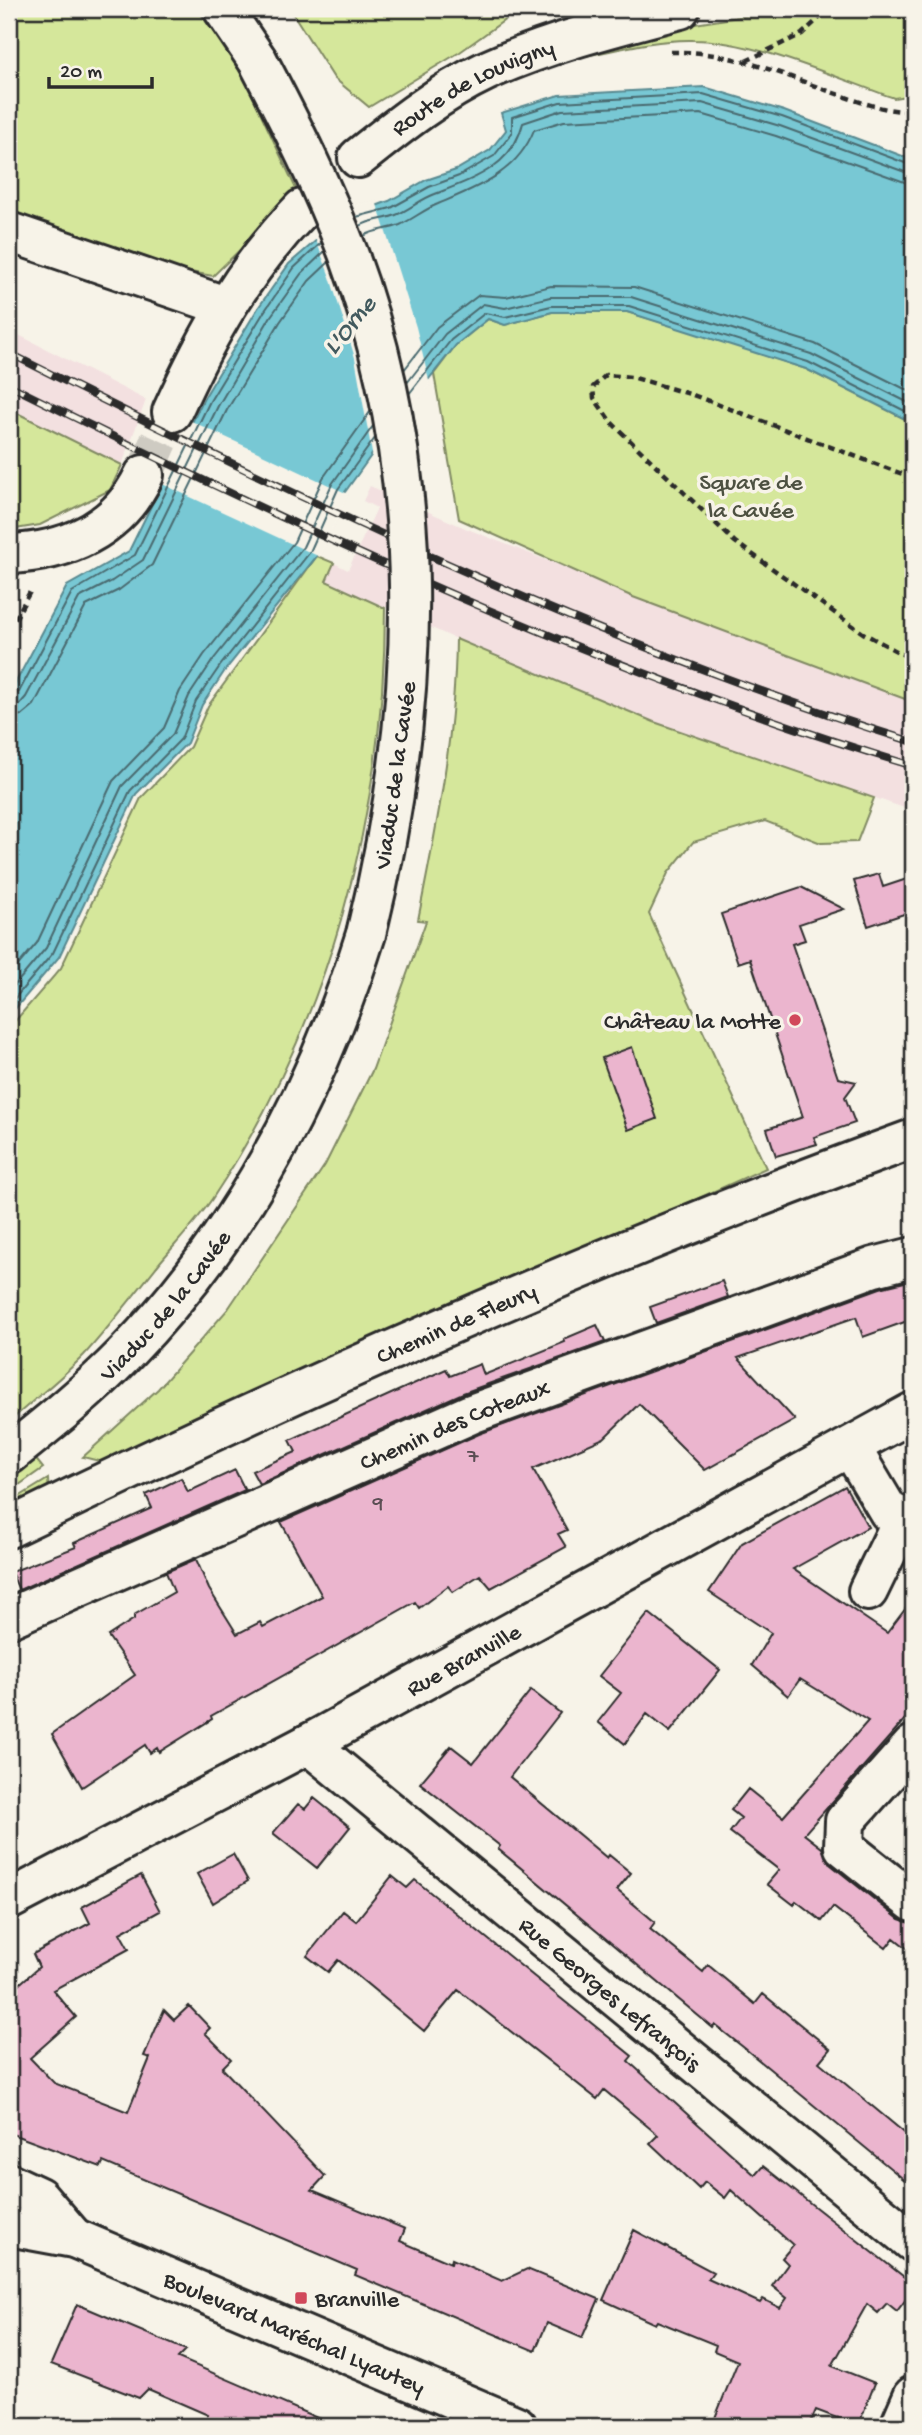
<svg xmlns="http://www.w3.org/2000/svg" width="922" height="2435" viewBox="0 0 922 2435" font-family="'Gochi Hand',sans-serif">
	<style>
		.built { fill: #f3e0e0 }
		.green { fill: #d5e79b; stroke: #808963; stroke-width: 2 }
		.water { fill: #78c8d4; stroke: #598990; stroke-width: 2 }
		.pier { fill: #f7f3e8 }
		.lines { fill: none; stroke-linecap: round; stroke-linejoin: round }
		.shore { stroke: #4a6a6f; stroke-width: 2 }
		.building { fill: #ebb5ce; stroke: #2b2b2b; stroke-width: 2 }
		.minor-tunnel { stroke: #cecbc2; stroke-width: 38; stroke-dasharray: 38 19; stroke-linecap: butt }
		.minor-casing { stroke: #2b2b2b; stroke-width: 44 }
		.major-casing { stroke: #2b2b2b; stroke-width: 44 }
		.path { stroke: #2b2b2b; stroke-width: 4.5; stroke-dasharray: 7 5; stroke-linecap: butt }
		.minor { stroke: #f7f3e8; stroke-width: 38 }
		.major { stroke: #f7f3e8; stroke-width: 38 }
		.rail-casing { stroke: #2b2b2b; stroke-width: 8 }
		.rail { stroke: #f7f3e8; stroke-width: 5; stroke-dasharray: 16; stroke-linecap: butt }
		.major-bridge-casing { stroke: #2b2b2b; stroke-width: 44; stroke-linecap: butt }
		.major-bridge { stroke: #f7f3e8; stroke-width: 38 }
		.poi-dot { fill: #d1495b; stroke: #f7f3e8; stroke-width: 2.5 }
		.labels { text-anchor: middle; stroke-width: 7; stroke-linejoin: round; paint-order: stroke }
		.number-label { font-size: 21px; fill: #5b4e54 }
		.street-label { font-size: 24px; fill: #2b2b2b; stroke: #f7f3e8 }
		.park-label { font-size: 24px; fill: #4d5141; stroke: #f7f3e8 }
		.poi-label { font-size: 24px; fill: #2b2b2b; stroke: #f7f3e8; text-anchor: end }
		.water-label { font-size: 26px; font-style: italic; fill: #425a5e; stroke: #f7f3e8 }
	</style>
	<rect width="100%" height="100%" fill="#f7f3e8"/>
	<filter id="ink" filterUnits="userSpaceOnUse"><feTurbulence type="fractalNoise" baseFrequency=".0143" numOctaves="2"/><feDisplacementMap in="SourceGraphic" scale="14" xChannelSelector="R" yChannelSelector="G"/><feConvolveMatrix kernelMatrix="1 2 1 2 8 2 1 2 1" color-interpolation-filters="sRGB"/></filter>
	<g filter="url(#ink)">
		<!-- built -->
		<path class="built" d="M9,330L146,400L122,465L9,409Z
			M370,486L465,528L662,606L913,695V811L654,722L456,639L325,580L334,563L348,570L377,508L363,501Z"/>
		<!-- green -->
		<path class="green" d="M9,9H197L240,69L298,193L213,276L156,266L9,219Z
			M290,9H520L460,52L369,107L334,78Z
			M790,9H913V95L894,98C836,78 754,40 693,40C649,39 603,54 560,61L638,33Z
			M552,312H627L713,338L806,369L913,423V702L633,597L459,519L434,374L456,345L488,319L505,325Z
			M9,409L122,465L110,490L40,525L9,530Z
			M317,556L334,563L326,581L385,608C385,816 328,1025 212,1199C197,1221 178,1241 161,1261C136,1292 111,1325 84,1355C61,1379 33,1400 9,1422V1028L61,968L141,798L190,747L208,706Z
			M456,639L654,722L874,798L857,842L821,843L765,821L693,842L668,873L649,914L766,1168L107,1463L83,1457L158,1389L228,1309L325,1165L373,1069L426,921L418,920C437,826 455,735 456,639Z
			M34,1457L43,1468L9,1492V1478Z
			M48,1479L49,1494L9,1513V1503Z"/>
		<!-- water -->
		<path class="water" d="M704,87L784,111L913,160V423L806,369L627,312H552L505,325L488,319L456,345L398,418L345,492L317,556L226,669L202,705L187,743L136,794L59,957L9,1016V695L67,586L129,551L204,398L258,308L289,264L341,219L389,201L426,180L456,170L490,150L506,130L501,113L559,95Z"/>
		<!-- pier -->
		<path class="pier" d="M376,201L416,327L430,385L373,459L355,358L330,277L314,235L358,204Z
			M189,420L348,494L320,557L160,483Z"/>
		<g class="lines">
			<!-- shore -->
			<path class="shore" d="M356,217L391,208L429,187L459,176L494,156L512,133V117L560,102L703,94L782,117L913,166
				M360,226C371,219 385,220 396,215C410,209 421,199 435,194C473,179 512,167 523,123L562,110L702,103L780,126L913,175
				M364,236C374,229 388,230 400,225C413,219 425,209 438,204C478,187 517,173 534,130L564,121L701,114L776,136L913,185
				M404,370L437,327L479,295L506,297L551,286L634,287L815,344L913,393
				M407,383L445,334L483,304L505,308L550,297H631L811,354L913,405
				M409,394L451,340L485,313L505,317L551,306H629L808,362L913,415
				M9,698L19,692L72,592L135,555L210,401L264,312L294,268L321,243
				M9,707L19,705L26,697L79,598L112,581L143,560L218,406L271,316L301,274L325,251
				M9,717L22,715L34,705L86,606L119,590L152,565L227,410L280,322L309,281L329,262
				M9,976L37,943L113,781L164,728L180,691L204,655L294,542L323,478L370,412
				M9,992L46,948L122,786L173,734L189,696L213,660L303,547L332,484L373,426
				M9,1005L53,953L130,791L181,739L196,701L220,666L310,552L338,489L375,438"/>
		</g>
		<!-- building -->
		<path class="building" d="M879,874L883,887L913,877V911L868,926L854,881Z
			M801,887L844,909L799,924L805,940L792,944L838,1078L856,1082L845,1097L855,1123L814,1137L817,1144L776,1156L767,1129L803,1117L750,959L738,963L721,914Z
			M632,1047L657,1119L628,1130L602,1058Z
			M913,1280V1319L863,1337L856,1317L738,1358L795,1420L705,1470L639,1404L604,1438L533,1469L567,1530L558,1534L566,1547L491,1588L480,1575L453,1592L448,1586L419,1608L415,1602L211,1716L212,1719L159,1752L157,1748L150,1753L145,1745L82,1787L52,1734L135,1675L108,1636L134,1619V1615L174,1592L166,1572L196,1559L209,1589L237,1634L260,1622L263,1627L322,1596L281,1522L479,1434L880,1288Z
			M722,1281L728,1297L656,1323L650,1307Z
			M597,1325L605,1342L463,1393L259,1484L252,1471L296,1452L290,1440L446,1369L450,1376L480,1364L484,1375L565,1342L564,1339Z
			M235,1470L245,1490L19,1590L11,1572L76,1547L74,1543L152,1508L146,1495L181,1478L188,1492Z
			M845,1486L868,1527L793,1569L887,1633L913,1599V1710L804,1834L822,1848L830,1864L899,1919L913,1923V1953L894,1938L886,1948L833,1907L822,1921L796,1901L794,1905L767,1884L779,1870L730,1832L741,1818L731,1810L748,1789L783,1817L868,1721L800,1679L788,1696L752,1665L771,1633L709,1592L742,1543Z
			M649,1613L720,1670L670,1732L647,1714L625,1744L598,1722L621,1693L599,1676Z
			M531,1690L560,1713L510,1777L607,1858L609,1855L631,1873L617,1890L655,1922L650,1929L703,1972L708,1965L755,2004L763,1994L830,2049L819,2062L913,2140V2187L743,2047L715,2025L713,2028L498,1849L500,1846L420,1783L451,1746L473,1763Z
			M314,1798L350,1827L317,1868L273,1833L298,1804L305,1809Z
			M233,1854L248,1881L213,1903L197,1874Z
			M141,1875L160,1911L120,1933L129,1949L53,1990L76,2017L30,2058L54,2083L128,2112L150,2058L144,2056L164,2010L174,2020L189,2006L210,2028L205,2033L231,2059L222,2068L325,2176L312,2190L405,2229L400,2241L451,2263L452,2259L502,2281L527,2269L599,2299L582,2338L547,2323L535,2351L355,2275L357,2270L103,2162L101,2167L9,2133V1993L39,1967L33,1954L90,1923L82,1907Z
			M392,1876L407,1888L415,1880L632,2056L628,2061L755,2175L763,2166L913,2284V2290L897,2311L887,2303L878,2313L867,2304L832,2366L875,2383L858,2426L816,2410L809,2426H736L715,2418L738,2361L714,2351L716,2345L657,2321L655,2324L603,2300L634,2230L713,2272L708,2279L760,2303L763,2299L780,2308L787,2298L772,2286L788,2264L782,2258L793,2245L731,2190L725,2198L705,2182L699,2189L650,2143L658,2135L604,2090L597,2099L458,1990L424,2031L338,1960L328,1972L307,1956L343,1911L356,1921Z
			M77,2304L186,2350L178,2358L336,2426H203L208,2415L148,2389L139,2398L51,2364Z"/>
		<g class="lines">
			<!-- minor-tunnel -->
			<path class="minor-tunnel" d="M144,475L172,412"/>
			<defs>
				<g id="minor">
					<path id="s1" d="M358,158C398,126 439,93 486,71C548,43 615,26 680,9"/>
					<path d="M9,232L225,306"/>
					<path d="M172,412C207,335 243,270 302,209"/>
					<path d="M9,554C66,552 118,530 144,475"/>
					<path d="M851,1448L889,1512L913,1520"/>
					<path id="s2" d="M9,1528C302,1386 607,1250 913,1139"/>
					<path d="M868,1591L904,1517"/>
					<path id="s3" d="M9,1618L471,1414L874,1267L913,1257"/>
					<path id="s4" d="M308,1744L913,2242"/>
					<path d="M913,1745L845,1821L844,1847L913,1902"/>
					<path id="s5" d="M9,1900L308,1744L913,1412"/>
					<path d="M900,2426L913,2396"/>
				</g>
				<g id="major">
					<path d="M223,9L258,61"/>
					<path id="s6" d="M9,1455C49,1423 89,1391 125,1354C240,1236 317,1090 366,934"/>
					<path d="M9,2183L39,2197L74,2238"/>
					<path id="s7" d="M9,2226L74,2238L517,2426"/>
				</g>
			</defs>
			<!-- minor casing -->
			<use href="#minor" class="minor-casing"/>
			<!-- major casing -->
			<use href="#major" class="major-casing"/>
			<!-- path -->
			<path class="path" d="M671,52C729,50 781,74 834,93C861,102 885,112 913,111
				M746,61L802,34L829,9
				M913,478L693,395L632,377L606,375L593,387L594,398L611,422L735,542L863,633L913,660
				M9,630L32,588"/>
			<!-- minor -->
			<use href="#minor" class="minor"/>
			<!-- major -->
			<use href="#major" class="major"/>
			<defs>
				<path id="rail" d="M9,353C301,500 600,645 913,742
					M9,385C302,531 599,671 913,766"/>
			</defs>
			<!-- rail casing -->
			<use href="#rail" class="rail-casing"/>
			<!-- rail -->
			<use href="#rail" class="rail"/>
			<defs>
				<path id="major-bridge" d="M258,61C291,124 323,187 348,253C431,477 422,706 366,934"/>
			</defs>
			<!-- major-bridge casing -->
			<use href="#major-bridge" class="major-bridge-casing"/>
			<!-- major-bridge -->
			<use href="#major-bridge" class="major-bridge"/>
		</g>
	</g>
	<!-- markers -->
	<g class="poi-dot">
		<circle cx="795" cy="1020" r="7"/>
		<rect x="294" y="2291" width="14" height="14" rx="3.5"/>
	</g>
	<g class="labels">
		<!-- number labels -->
		<g class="number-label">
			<text x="473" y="1462">7</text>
			<text x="378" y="1509">9</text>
		</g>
		<!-- street labels -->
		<g class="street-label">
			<text dy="8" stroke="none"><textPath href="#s1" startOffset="136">Route de Louvigny</textPath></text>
			<text transform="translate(394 775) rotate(-82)" y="8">Viaduc de la Cavée</text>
			<text dy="8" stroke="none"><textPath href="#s6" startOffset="217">Viaduc de la Cavée</textPath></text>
			<text dy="8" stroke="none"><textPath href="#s2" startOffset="492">Chemin de Fleury</textPath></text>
			<text dy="8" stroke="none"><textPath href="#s3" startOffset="486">Chemin des Coteaux</textPath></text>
			<text dy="8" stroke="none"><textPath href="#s5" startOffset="514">Rue Branville</textPath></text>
			<text dy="8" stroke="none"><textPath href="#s4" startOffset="392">Rue Georges Lefrançois</textPath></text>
			<text dy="8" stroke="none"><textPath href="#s7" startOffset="306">Boulevard Maréchal Lyautey</textPath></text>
		</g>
		<!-- park labels -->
		<g class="park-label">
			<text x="751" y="489">Square de<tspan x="751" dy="28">la Cavée</tspan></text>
		</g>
		<!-- poi labels -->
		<g class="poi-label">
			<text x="781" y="1028">Château la Motte</text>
			<text x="315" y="2306" text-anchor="start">Branville</text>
		</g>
		<!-- water labels -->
		<g class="water-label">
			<text transform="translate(348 324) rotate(-50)" y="9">L'Orne</text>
		</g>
	</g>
	<!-- margin -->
	<rect width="922" height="2435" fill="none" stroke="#f7f3e8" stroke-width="35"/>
	<rect x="18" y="18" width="887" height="2400" fill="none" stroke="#2b2b2b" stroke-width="2.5" filter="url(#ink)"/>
	<!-- scale -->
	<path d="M49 77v10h103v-10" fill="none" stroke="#2b2b2b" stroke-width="3.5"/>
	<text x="60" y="77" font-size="21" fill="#2b2b2b" stroke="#f7f3e8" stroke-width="5" paint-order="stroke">20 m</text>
</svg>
